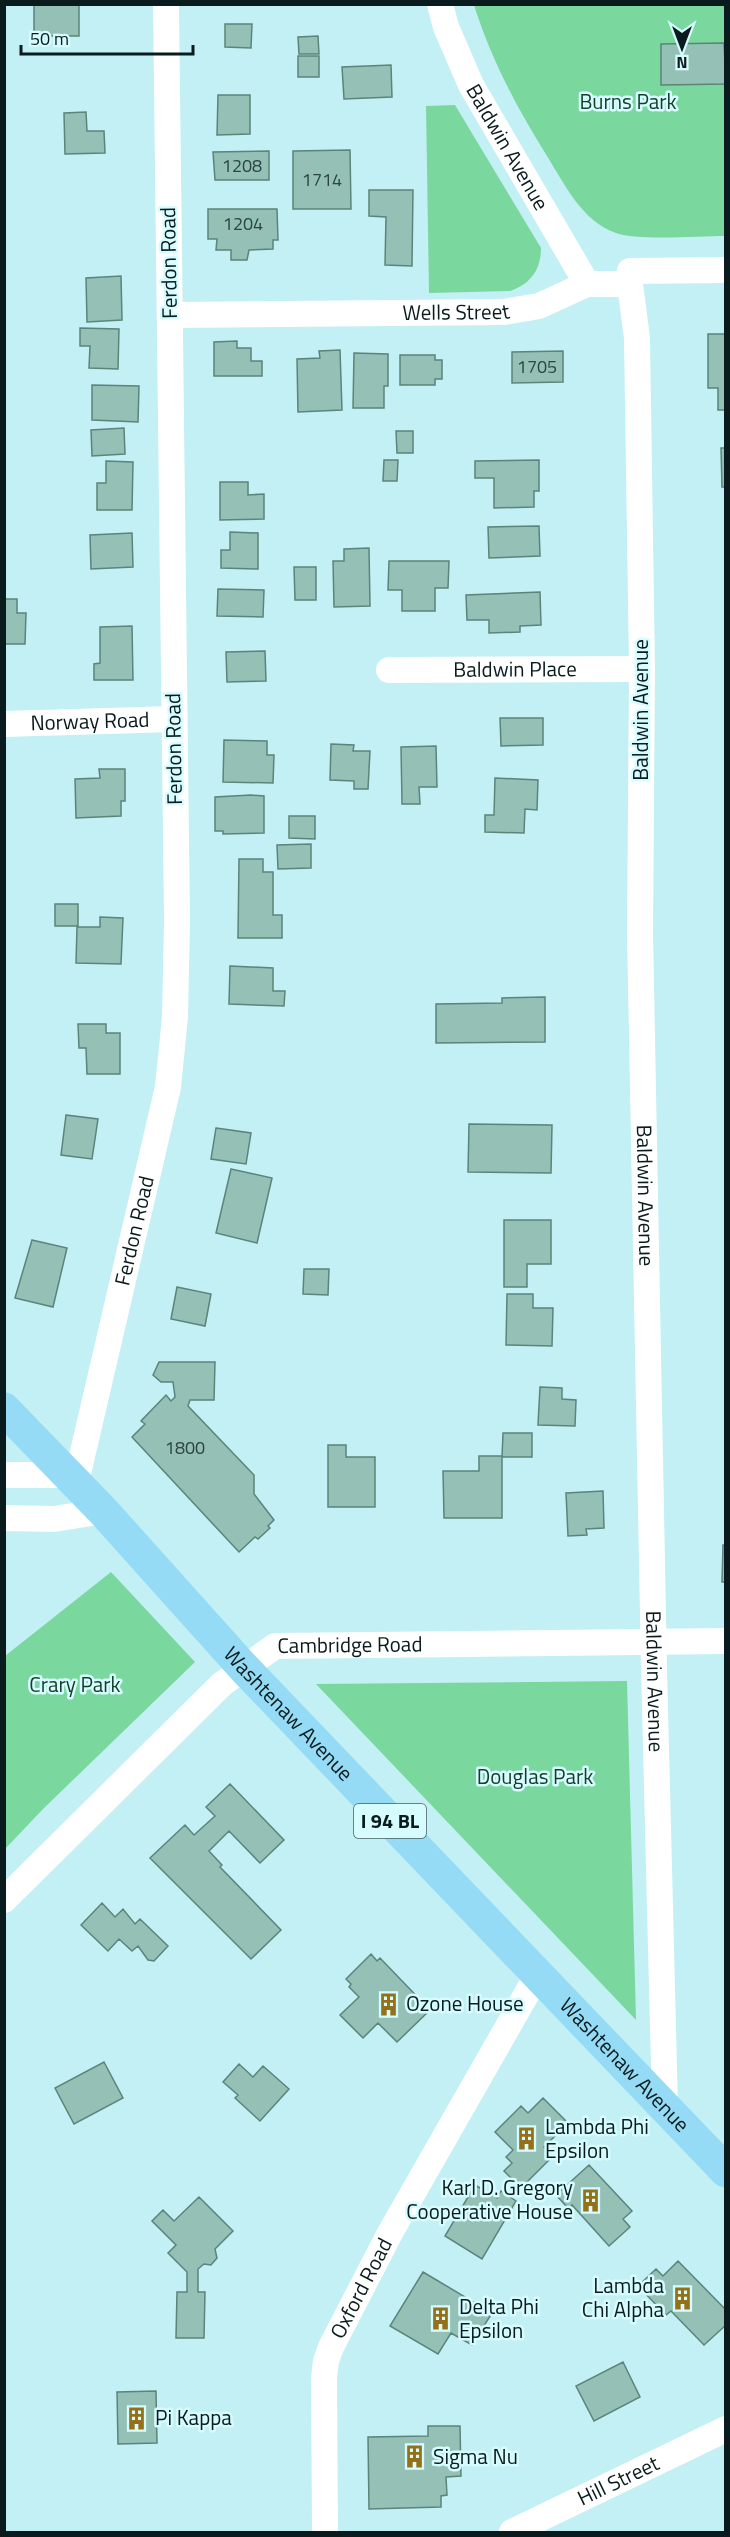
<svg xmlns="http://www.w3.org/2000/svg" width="730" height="2537" viewBox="0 0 730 2537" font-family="'Titillium Web',sans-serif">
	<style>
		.green { fill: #7ad79e }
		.building { fill: #95c0b6; stroke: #5b847b; stroke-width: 1.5 }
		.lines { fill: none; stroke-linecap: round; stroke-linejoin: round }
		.minor { stroke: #fff; stroke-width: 26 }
		.major { stroke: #96dbf5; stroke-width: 33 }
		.labels { text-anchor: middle; stroke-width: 5; stroke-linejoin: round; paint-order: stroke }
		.number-label { font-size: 18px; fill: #2c4442 }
		.shield { fill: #d7fcff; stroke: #475e60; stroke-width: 1.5 }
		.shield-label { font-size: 20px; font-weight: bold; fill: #091b1c }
		.park-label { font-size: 21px; fill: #133e26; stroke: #d7fcff }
		.street-label { font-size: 21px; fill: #091b1c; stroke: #d7fcff }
		.poi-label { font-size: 21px; fill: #091b1c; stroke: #d7fcff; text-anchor: start }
	</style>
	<rect width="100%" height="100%" fill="#c2f0f4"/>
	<!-- green -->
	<path class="green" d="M474,5H725V236C700,236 637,241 616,233C582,221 565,185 547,156C517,108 491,59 474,5Z
		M455,105L541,248C541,269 531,284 510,291L429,293L426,106Z
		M111,1572L195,1662L43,1809L5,1849V1656Z
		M627,1681L636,2020L316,1684Z"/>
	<!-- building -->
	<path class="building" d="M34,4H79V36H34Z
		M225,24H252L251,48L225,47Z
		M318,36L319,54H299L298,37Z
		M724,43L726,84L661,85V44Z
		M298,56H319V77H298Z
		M391,65L392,97L344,99L342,67Z
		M218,95H250V134L217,135Z
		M86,112L87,131H104L105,153L65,154L64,113Z
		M350,150L351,209H293V151Z
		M269,151V180H215L213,152Z
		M369,190H413L412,266L385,265L386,217L369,216Z
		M208,209H277L278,240H273V249L249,250L247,260H231V250H216L217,239H208Z
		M121,276L122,320L87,322L86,278Z
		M80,328L119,329L118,369L89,368L90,346H80Z
		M708,334H726V410H718V388H708Z
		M237,341V348H251V361H262V376H214V342Z
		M340,350L342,410L298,412L297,359L320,358L319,351Z
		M563,351V382L512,383V352Z
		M354,353L388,354V386H384V408H353Z
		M400,355H435V360H442V379H435V385H400Z
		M92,385L139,386L138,422L92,420Z
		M124,428L125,454L92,456L91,430Z
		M396,431H413V453H397Z
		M725,439H726V487H722L721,448H725Z
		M384,460H398L397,481H383Z
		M539,460V491H534V507L494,508V478H475V461Z
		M106,461L133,462L132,510H97V483H106Z
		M220,482H248V495L264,494V519L220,520Z
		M539,526L540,556L489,558L488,527Z
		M230,532L258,533V569L221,568V550H230Z
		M132,533L133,567L91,569L90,535Z
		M369,548L370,606L334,607L333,561H344V549Z
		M389,561H449L448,588H435V611H402V590H388Z
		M294,567H316V600H295Z
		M218,589L264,590L263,617L217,616Z
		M540,592L541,625L520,626V632L489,633V620H467L466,595Z
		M4,599H17V613H26L25,644H4Z
		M132,626L133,680H94V664L100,663V627Z
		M265,651L266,681L227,682L226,652Z
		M500,718H543V745L501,746Z
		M224,740L267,741V755H274L273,783L223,782Z
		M331,744L354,745L353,751H370L368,789H354V781L330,780Z
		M436,746L437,787H419L420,804H402L401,747Z
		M99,769H125V801H121V816L76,818L75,779L100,778Z
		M495,778L538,780L537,810L525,809L524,833L485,832V815H494Z
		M251,795L264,796V833L223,834V831H215V797Z
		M289,816H315V839L289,838Z
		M311,844V868L278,869L277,845Z
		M239,859H263V872H273V915H282V938H238Z
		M55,904H78V926H55Z
		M100,917L123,918L121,964L76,963L77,927H100Z
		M230,966L273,968V991H285L284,1006L229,1004Z
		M545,997V1042L436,1043V1004L502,1003V998Z
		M78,1024H106V1033H120V1074H87L86,1048H79Z
		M66,1115L98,1119L92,1159L61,1155Z
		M469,1124L552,1125L551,1173L468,1172Z
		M216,1128L251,1133L246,1164L211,1159Z
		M231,1169L272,1178L257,1243L216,1233Z
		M504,1220H551V1264H527V1287H504Z
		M32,1240L67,1248L53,1307L15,1298Z
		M304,1269H329L328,1295L303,1294Z
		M177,1287L211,1294L205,1326L171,1319Z
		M507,1294H533V1308H553L552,1346L506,1345Z
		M159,1362H215L214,1400H190L188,1406L254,1475V1494L274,1520L268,1526L270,1528L258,1539L255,1537L239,1552L132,1437L145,1424L141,1421L166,1395L171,1401L175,1397L173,1382H161L153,1375Z
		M540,1387L562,1388V1399L576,1400L575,1426L538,1425Z
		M503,1433H532V1457H502Z
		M328,1445H346V1457H375V1507H328Z
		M479,1456H502V1518H444L443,1471H479Z
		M603,1491L604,1528L586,1529L587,1535L568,1536L566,1493Z
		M723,1545H726V1582H722Z
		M230,1784L284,1840L260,1863L229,1831L209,1851L222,1865L220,1867L281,1930L251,1959L150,1858L185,1825L194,1835L215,1816L206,1807Z
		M102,1903L115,1917L123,1909L135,1924L140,1919L168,1946L154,1961L148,1960L138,1946L132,1951L119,1939L108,1951L81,1925Z
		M371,1954L377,1961L380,1958L430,2010L397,2042L378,2023L363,2038L340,2015L359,1997L349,1987L351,1984L346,1979Z
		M104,2062L123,2098L74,2124L55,2088Z
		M239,2064L253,2077L263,2066L289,2089L260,2121L235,2098L238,2095L223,2082Z
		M543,2098L568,2123L544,2147L553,2156L521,2188L504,2171L512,2163L506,2157L513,2150L495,2132L521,2106L528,2113Z
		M589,2165L632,2211L623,2219L630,2227L609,2246L572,2205L569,2209L556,2195Z
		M475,2185L497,2198L501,2191L516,2201L482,2259L445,2236Z
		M199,2197L233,2231L215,2249L217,2258L211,2265L204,2264L198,2269V2292H205L204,2338H176L177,2292H187V2272L168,2253L176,2245L152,2221L163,2210L174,2221Z
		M678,2261L726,2310V2325L704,2345L671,2311L666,2315L638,2286L656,2269L663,2276Z
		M423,2272L492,2313L472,2345L451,2333L438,2354L390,2326Z
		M623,2362L640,2397L594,2421L576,2386Z
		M156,2391L157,2443L118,2444L117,2392Z
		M428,2426H460L461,2476L446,2477L447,2495L441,2496V2507L369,2509L368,2437L428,2436Z"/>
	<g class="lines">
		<!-- minor -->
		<g class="minor">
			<path id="s1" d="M440,4L446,27L471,85L587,284"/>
			<path id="s2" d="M630,284L637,338L642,669L640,933L654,1668L665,2107"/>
			<path id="s3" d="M170,315L504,312L539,306L587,284H630V271L726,270"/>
			<path id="s4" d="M389,670L642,669"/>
			<path id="s5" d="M4,724L174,719"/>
			<path d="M4,1475H69"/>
			<path id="s6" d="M76,1482L168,1087L175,1017L177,921L166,4"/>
			<path d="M4,1518L54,1519L103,1511"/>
			<path id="s7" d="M4,1900L222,1684L275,1646L726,1641"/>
			<path id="s8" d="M325,2532L324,2378L326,2361L331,2347L390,2233L538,1974"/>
			<path id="s9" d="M512,2532L726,2429"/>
		</g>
		<!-- major -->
		<path class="major" id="s10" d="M4,1409L103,1511L243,1667L726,2171"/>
	</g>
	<!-- icons -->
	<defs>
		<symbol id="building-bare" viewBox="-9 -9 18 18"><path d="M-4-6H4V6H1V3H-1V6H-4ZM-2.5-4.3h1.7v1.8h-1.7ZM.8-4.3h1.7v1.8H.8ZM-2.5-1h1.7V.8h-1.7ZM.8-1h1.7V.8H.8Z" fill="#947018" stroke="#d7fcff" stroke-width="2.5" paint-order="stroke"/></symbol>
	</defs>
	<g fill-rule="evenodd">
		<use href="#building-bare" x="372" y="1988" width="33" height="33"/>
		<use href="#building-bare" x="510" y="2122" width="33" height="33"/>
		<use href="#building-bare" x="574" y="2184" width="33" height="33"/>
		<use href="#building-bare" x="666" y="2282" width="33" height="33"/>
		<use href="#building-bare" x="424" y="2302" width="33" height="33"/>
		<use href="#building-bare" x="120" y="2402" width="33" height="33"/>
		<use href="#building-bare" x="398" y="2440" width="33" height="33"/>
	</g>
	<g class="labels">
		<!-- number labels -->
		<g class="number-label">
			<text x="242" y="172">1208</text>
			<text x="322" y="186">1714</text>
			<text x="243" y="230">1204</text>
			<text x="537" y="373">1705</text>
			<text x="185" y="1454">1800</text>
		</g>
		<!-- shield labels -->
		<rect class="shield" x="354" y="1804" width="72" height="34" rx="4.5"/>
		<g class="shield-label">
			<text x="390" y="1828">I 94 BL</text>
		</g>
		<!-- park labels -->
		<g class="park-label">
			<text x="628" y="109">Burns Park</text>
			<text x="75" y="1692">Crary Park</text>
			<text x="535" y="1784">Douglas Park</text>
		</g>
		<!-- street labels -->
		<g class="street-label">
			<text dy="7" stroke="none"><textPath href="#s1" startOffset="159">Baldwin Avenue</textPath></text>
			<text transform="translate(169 263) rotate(-91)" y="7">Ferdon Road</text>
			<text dy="7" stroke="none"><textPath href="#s3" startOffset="286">Wells Street</textPath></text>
			<text dy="7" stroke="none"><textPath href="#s4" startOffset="126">Baldwin Place</textPath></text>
			<text transform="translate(641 710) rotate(-90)" y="7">Baldwin Avenue</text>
			<text dy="7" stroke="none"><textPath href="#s5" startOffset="86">Norway Road</textPath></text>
			<text transform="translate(174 749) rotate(-91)" y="7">Ferdon Road</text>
			<text dy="7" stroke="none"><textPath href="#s2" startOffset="912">Baldwin Avenue</textPath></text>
			<text dy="7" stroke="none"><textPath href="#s6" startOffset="258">Ferdon Road</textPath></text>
			<text dy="7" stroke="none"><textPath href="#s7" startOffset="447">Cambridge Road</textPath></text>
			<text dy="7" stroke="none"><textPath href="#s2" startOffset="1398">Baldwin Avenue</textPath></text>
			<text dy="7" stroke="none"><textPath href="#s10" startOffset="417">Washtenaw Avenue</textPath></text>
			<text dy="7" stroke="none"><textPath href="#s10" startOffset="903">Washtenaw Avenue</textPath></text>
			<text dy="7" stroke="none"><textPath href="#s8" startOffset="252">Oxford Road</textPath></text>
			<text dy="7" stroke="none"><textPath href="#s9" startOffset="118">Hill Street</textPath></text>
		</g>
		<!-- poi labels -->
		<g class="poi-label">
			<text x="406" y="2011">Ozone House</text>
			<text x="545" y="2134">Lambda Phi<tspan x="545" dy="24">Epsilon</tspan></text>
			<text x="573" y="2195" text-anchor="end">Karl D. Gregory<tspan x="573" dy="24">Cooperative House</tspan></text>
			<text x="664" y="2293" text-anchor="end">Lambda<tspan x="664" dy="24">Chi Alpha</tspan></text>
			<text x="459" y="2314">Delta Phi<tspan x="459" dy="24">Epsilon</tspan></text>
			<text x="155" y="2425">Pi Kappa</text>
			<text x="433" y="2464">Sigma Nu</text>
		</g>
	</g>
	<!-- border -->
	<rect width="730" height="2537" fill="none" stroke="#091b1c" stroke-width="12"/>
	<!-- north arrow -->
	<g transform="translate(682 48) rotate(180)" stroke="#d7fcff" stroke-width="4.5" paint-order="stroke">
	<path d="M0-4.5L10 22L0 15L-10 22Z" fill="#091b1c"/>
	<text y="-9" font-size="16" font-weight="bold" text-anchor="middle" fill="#091b1c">N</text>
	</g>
	<!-- scale -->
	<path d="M21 45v9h172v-9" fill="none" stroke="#091b1c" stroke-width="3"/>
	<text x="30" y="45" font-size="18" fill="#091b1c" stroke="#d7fcff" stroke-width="4.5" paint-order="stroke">50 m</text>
</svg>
